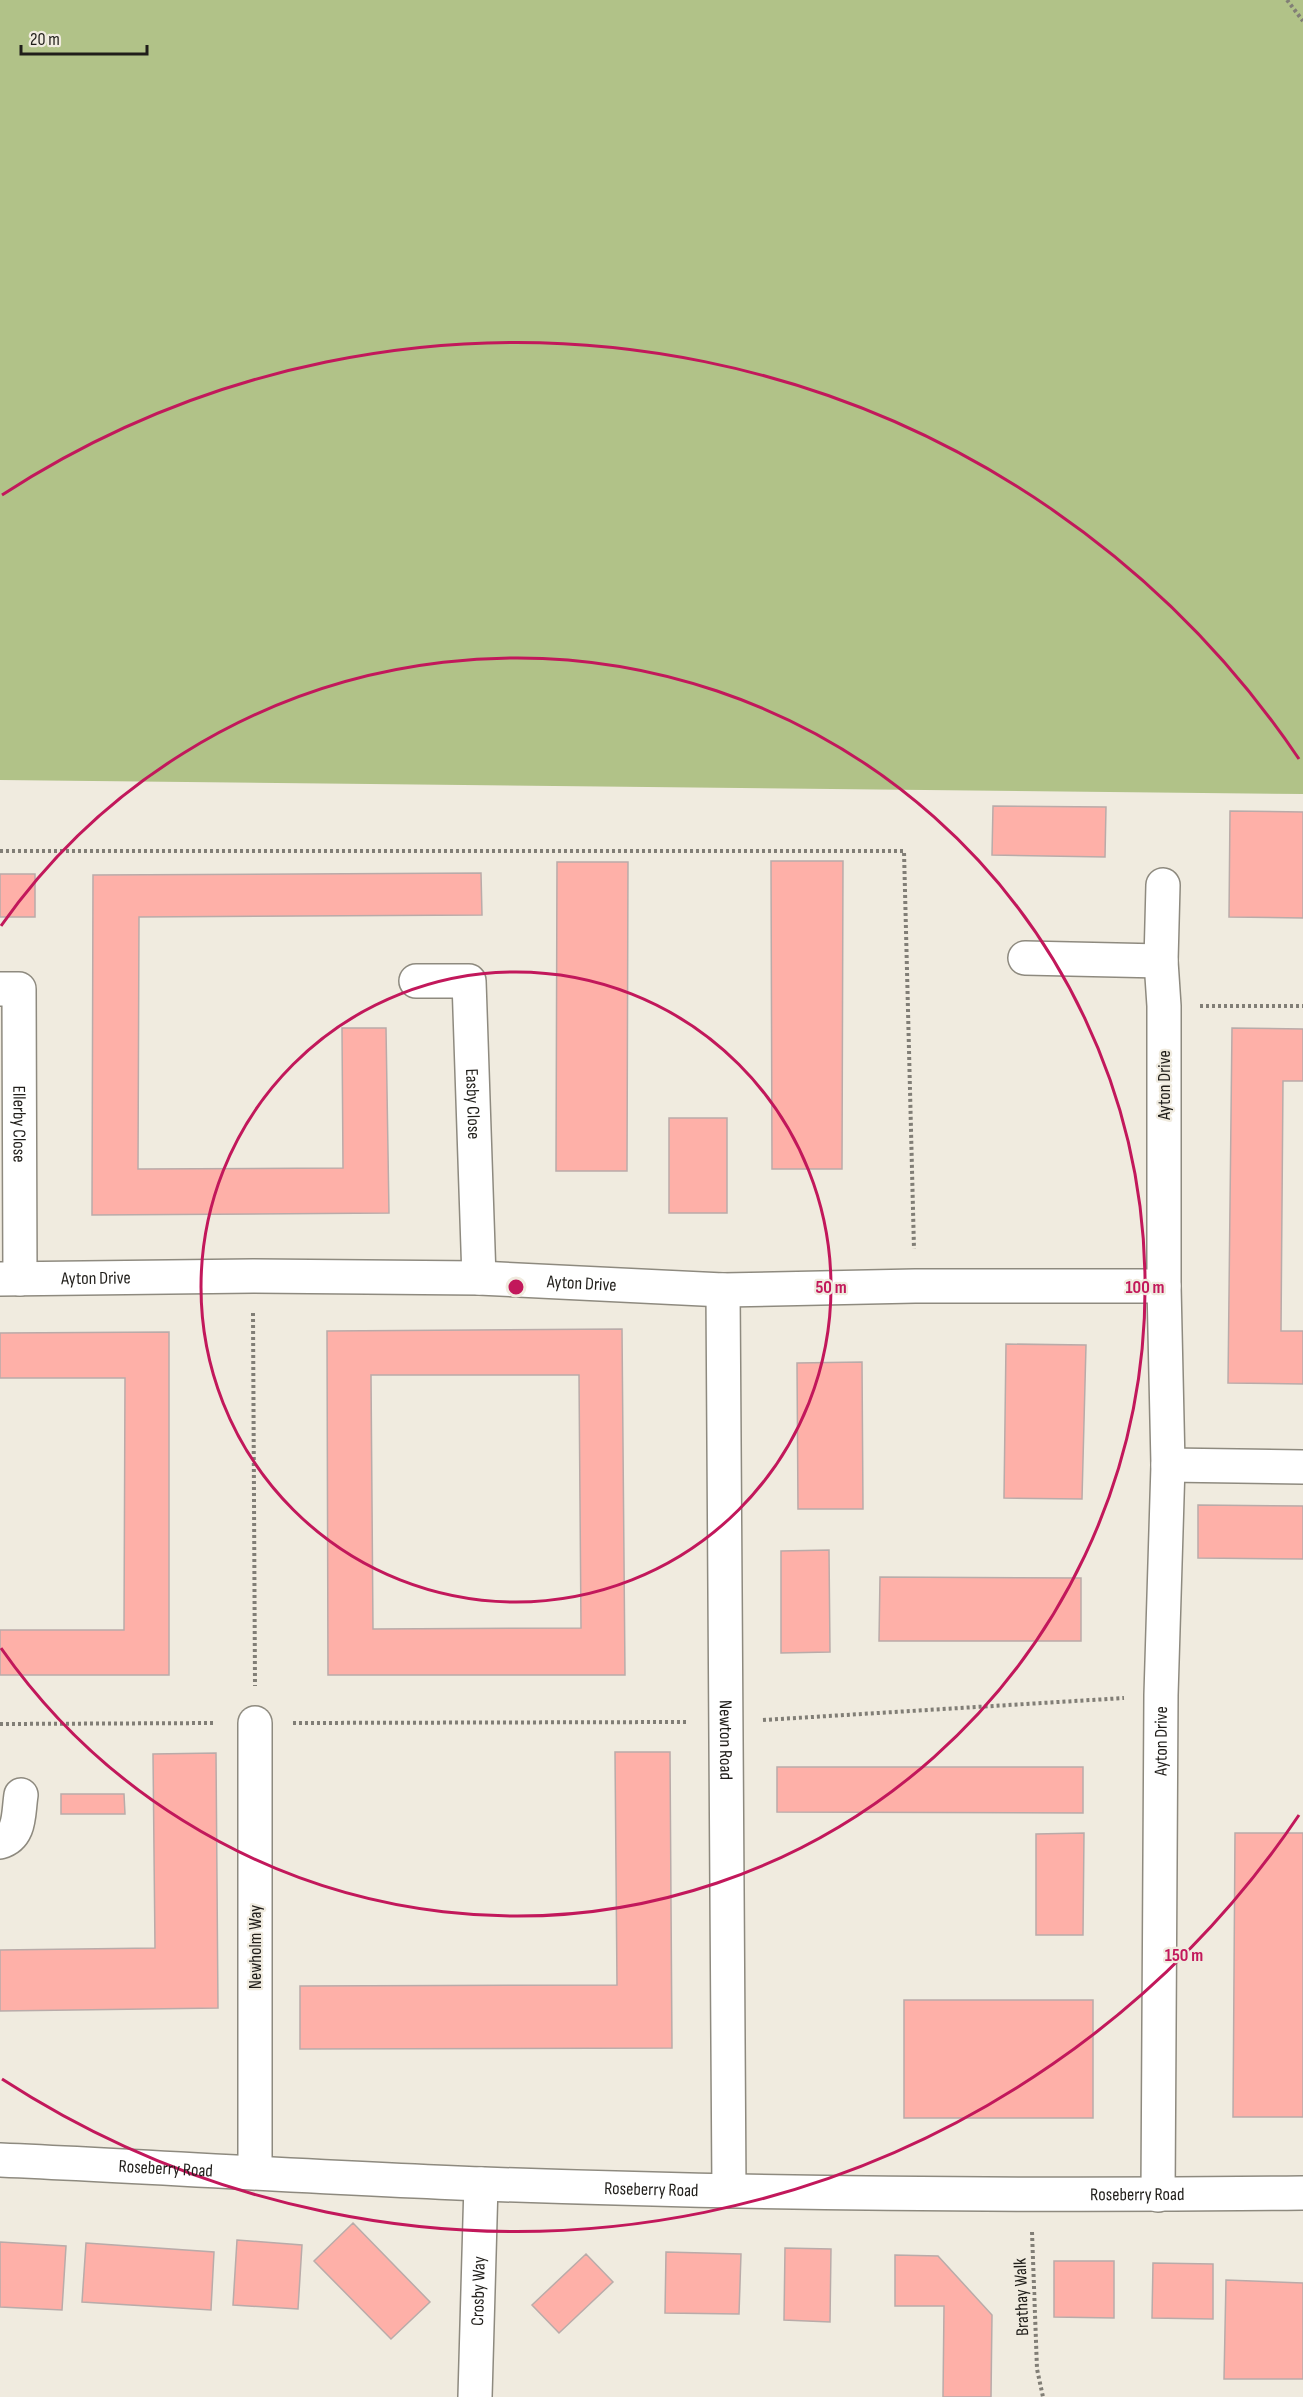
<svg xmlns="http://www.w3.org/2000/svg" width="1303" height="2397" viewBox="0 0 1303 2397" font-family="'Sofia Sans Condensed',sans-serif">
	<style>
		.green { fill: #b1c288 }
		.building { fill: #feb0a8; stroke: #b9aba9; stroke-width: 1.5; fill-rule: evenodd }
		.lines { fill: none; stroke-linecap: round; stroke-linejoin: round }
		.minor-casing { stroke: #8e8a7f; stroke-width: 36 }
		.path { stroke: #817e76; stroke-width: 4; stroke-dasharray: 3 3; stroke-linecap: butt }
		.minor { stroke: #fff; stroke-width: 33 }
		.ring { fill: none; stroke: #c2185b; stroke-width: 3 }
		.labels { text-anchor: middle; stroke-width: 4.5; stroke-linejoin: round; paint-order: stroke }
		.street-label { font-size: 18px; fill: #201e1a; stroke: #f0ebdf }
		.centre { fill: #c2185b; stroke: #f0ebdf; stroke-width: 3 }
		.ring-label { font-size: 18px; text-anchor: middle; font-weight: bold; fill: #c2185b; stroke: #f0ebdf; stroke-width: 4.5; stroke-linejoin: round; paint-order: stroke }
	</style>
	<rect width="100%" height="100%" fill="#f0ebdf"/>
	<!-- green -->
	<path class="green" d="M0,0H1303V794L0,780Z"/>
	<!-- building -->
	<path class="building" d="M993,806L1106,807L1105,857L992,855Z
		M1230,811L1303,812V918L1229,917Z
		M771,861H843L842,1169H772Z
		M557,862H628L627,1171H556Z
		M481,873L482,915L139,917L138,1169L343,1168L342,1028H386L389,1213L92,1215L93,875Z
		M0,874H35V917H0Z
		M1232,1028L1303,1029V1081H1283L1281,1331H1303V1384L1228,1383Z
		M669,1118H727V1213H669Z
		M622,1329L625,1675H328L327,1331ZM371,1375H579L581,1628L373,1629Z
		M169,1332V1675H0V1630H124L125,1378H0V1333Z
		M1006,1344L1086,1345L1082,1499L1004,1498Z
		M862,1362L863,1509H798L797,1363Z
		M1198,1505L1303,1506V1559L1198,1558Z
		M829,1550L830,1652L781,1653V1551Z
		M880,1577L1081,1578V1641H879Z
		M615,1752H670L672,2048L300,2049V1986L617,1985Z
		M216,1753L218,2008L0,2011V1950L155,1948L153,1754Z
		M777,1767H1083V1813L777,1812Z
		M61,1794H124L125,1814H61Z
		M1084,1833L1083,1935H1036V1834Z
		M1235,1833H1303V2117H1233Z
		M904,2000H1093V2118H904Z
		M353,2223L430,2302L391,2339L314,2261Z
		M237,2240L302,2245L298,2309L233,2305Z
		M0,2242L66,2246L62,2310L0,2307Z
		M86,2243L214,2252L211,2310L82,2302Z
		M785,2248L831,2249L830,2322L784,2320Z
		M666,2252L741,2254L739,2314L665,2313Z
		M586,2254L613,2282L559,2333L532,2305Z
		M895,2255L938,2256L992,2315L991,2397H943L944,2306H895Z
		M1054,2261H1114V2318L1054,2317Z
		M1153,2263L1213,2264V2319L1152,2318Z
		M1226,2280L1303,2283V2379H1224Z"/>
	<g class="lines">
		<defs>
			<g id="minor">
				<path d="M1025,958L1161,961"/>
				<path id="s1" d="M416,981H469L479,1278"/>
				<path id="s2" d="M0,989H19L20,1279"/>
				<path id="s3" d="M0,1279L253,1276L479,1278L723,1290L915,1286H1164"/>
				<path id="s4" d="M723,1290L729,2191"/>
				<path d="M1168,1465L1303,1467"/>
				<path d="M0,1842C21,1836 18,1814 21,1795"/>
				<path id="s5" d="M0,2160C161,2167 323,2178 484,2184C757,2194 1030,2196 1303,2193"/>
				<path d="M255,2171V1723"/>
				<path id="s6" d="M1158,2195L1161,1695L1168,1465L1164,1286V1006L1161,961L1163,885"/>
				<path id="s7" d="M475,2397L481,2184"/>
			</g>
		</defs>
		<!-- minor casing -->
		<use href="#minor" class="minor-casing"/>
		<!-- path -->
		<path class="path" d="M1287,0L1303,21
			M0,851H904L914,1249
			M1200,1006H1303
			M253,1313L255,1686
			M763,1720L1124,1698
			M293,1723L687,1722
			M0,1724L216,1723
			M1032,2232L1037,2369L1043,2397"/>
		<!-- minor -->
		<use href="#minor" class="minor"/>
	</g>
	<!-- distance rings -->
	<g class="ring">
		<circle cx="516" cy="1287" r="315"/>
		<path d="M1 926A629 629 0 1 1 1 1648"/>
		<path d="M1299 1815A944 944 0 0 1 2 2079M2 495A944 944 0 0 1 1299 759"/>
	</g>
	<g class="labels">
		<!-- street labels -->
		<g class="street-label">
			<text transform="translate(1164 1085) rotate(-90)" y="6">Ayton Drive</text>
			<text dy="6" stroke="none"><textPath href="#s1" startOffset="176">Easby Close</textPath></text>
			<text dy="6" stroke="none"><textPath href="#s2" startOffset="154">Ellerby Close</textPath></text>
			<text dy="6" stroke="none"><textPath href="#s3" startOffset="96">Ayton Drive</textPath></text>
			<text dy="6" stroke="none"><textPath href="#s3" startOffset="582">Ayton Drive</textPath></text>
			<text dy="6" stroke="none"><textPath href="#s4" startOffset="450">Newton Road</textPath></text>
			<text dy="6" stroke="none"><textPath href="#s6" startOffset="454">Ayton Drive</textPath></text>
			<text transform="translate(255 1947) rotate(-90)" y="6">Newholm Way</text>
			<text dy="6" stroke="none"><textPath href="#s5" startOffset="166">Roseberry Road</textPath></text>
			<text dy="6" stroke="none"><textPath href="#s5" startOffset="652">Roseberry Road</textPath></text>
			<text dy="6" stroke="none"><textPath href="#s5" startOffset="1138">Roseberry Road</textPath></text>
			<text dy="6" stroke="none"><textPath href="#s7" startOffset="106">Crosby Way</textPath></text>
			<text transform="translate(1021 2297) rotate(-92)" y="6">Brathay Walk</text>
		</g>
	</g>
	<circle cx="516" cy="1287" r="9" class="centre"/>
	<g class="ring-label">
		<text x="831" y="1293">50 m</text>
		<text x="1145" y="1293">100 m</text>
		<text x="1184" y="1961">150 m</text>
	</g>
	<!-- scale -->
	<path d="M21 45v9h126v-9" fill="none" stroke="#201e1a" stroke-width="3"/>
	<text x="30" y="45" font-size="18" fill="#201e1a" stroke="#f0ebdf" stroke-width="4.5" paint-order="stroke">20 m</text>
</svg>
